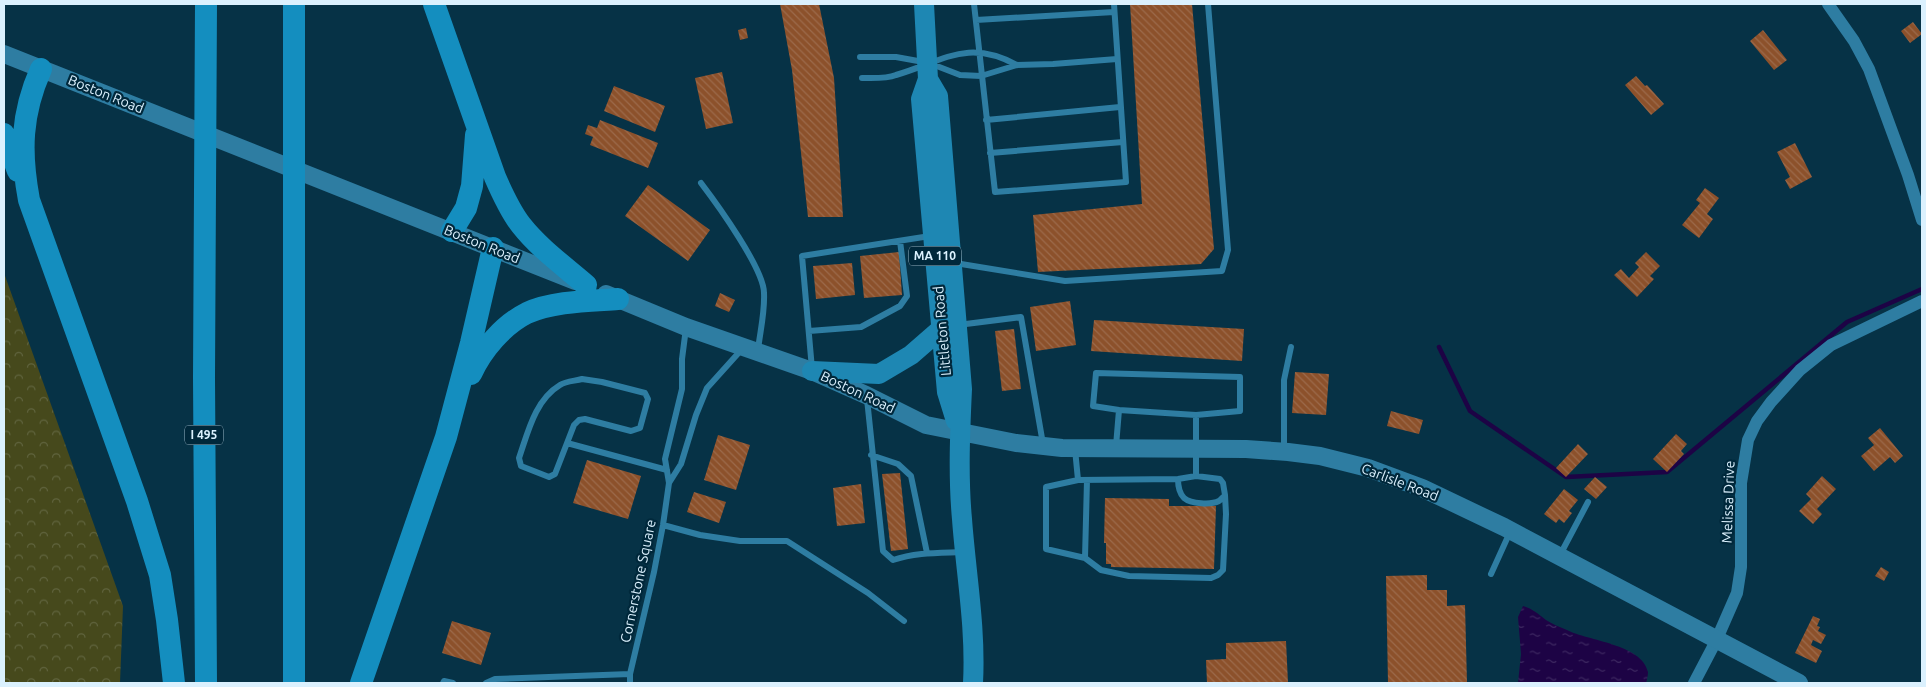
<svg xmlns="http://www.w3.org/2000/svg" width="1926" height="687" viewBox="0 0 1926 687" font-family="Ubuntu,sans-serif">
	<style>
		.park { fill: url(#park-crowns) }
		.water { fill: url(#water-ripples) }
		.lines { fill: none; stroke-linecap: round; stroke-linejoin: round }
		.stream { stroke: #1d0345; stroke-width: 4.5 }
		.building { fill: url(#building-back-hatch) }
		.lane { stroke: #2e7da2; stroke-width: 6 }
		.street { stroke: #2e7da2; stroke-width: 12 }
		.secondary { stroke: #2e7da2; stroke-width: 18 }
		.primary { stroke: #1e87b3; stroke-width: 20 }
		.highway { stroke: #148ebf; stroke-width: 22 }
		.labels { text-anchor: middle; stroke-width: 4.5; stroke-linejoin: round; paint-order: stroke }
		.shield { fill: #00283b; stroke: #99b5c4; stroke-width: 1 }
		.shield-label { font-size: 12px; font-weight: bold; fill: #dbf1fe }
		.street-label { font-size: 14px; fill: #dbf1fe; stroke: #00283b }
	</style>
	<defs>
		<pattern id="park-crowns" width="20" height="18" patternUnits="userSpaceOnUse" patternTransform="scale(1.25)"><rect width="20" height="18" fill="#46491c"/><path d="M2 6a3 3 0 1 1 6 0M12 15a3 3 0 1 1 6 0" fill="none" stroke="#60643e"/></pattern>
		<pattern id="water-ripples" width="26" height="14" patternUnits="userSpaceOnUse" patternTransform="scale(1.25)"><rect width="26" height="14" fill="#1d0345"/><path d="M2 4q2-2 4 0t4 0M15 11q2-2 4 0t4 0" fill="none" stroke="#3d2861"/></pattern>
		<pattern id="building-back-hatch" width="6" height="6" patternUnits="userSpaceOnUse" patternTransform="scale(1.25)"><rect width="6" height="6" fill="#8c512b"/><path d="M-1 5l2 2M0 0l6 6M5-1l2 2" fill="none" stroke="#9c6a4b"/></pattern>
	</defs>
	<rect width="100%" height="100%" fill="#063246"/>
	<!-- park -->
	<path class="park" d="M4,273L123,606L120,683H4Z"/>
	<!-- water -->
	<path class="water" d="M1523,606C1533,609 1538,614 1546,620C1552,624 1560,627 1567,630C1588,641 1642,644 1648,672C1648,675 1647,680 1646,683H1518L1521,654L1518,617Z"/>
	<g class="lines">
		<!-- stream -->
		<path class="stream" d="M1439,347L1470,411L1566,477L1667,472L1847,322L1922,289"/>
	</g>
	<!-- building -->
	<path class="building" d="M780,4H819L834,78L843,217H808L792,70Z
		M1130,4H1192L1214,249L1201,264L1038,272L1033,215L1142,204Z
		M1913,22L1922,34L1910,43L1901,31Z
		M746,28L748,38L740,40L738,30Z
		M1763,30L1787,60L1774,70L1750,41Z
		M722,72L733,123L706,129L695,78Z
		M1636,76L1645,86L1647,85L1664,104L1651,115L1625,85Z
		M614,86L665,106L655,132L604,111Z
		M600,120L658,143L648,168L590,145L593,137L585,134L588,125L597,128Z
		M1795,143L1812,177L1790,189L1785,180L1790,177L1777,152Z
		M648,185L710,230L688,261L625,216Z
		M1705,188L1719,198L1707,214L1713,219L1699,238L1682,225L1700,203L1696,200Z
		M899,252L902,295L864,298L860,256Z
		M1646,252L1660,266L1650,276L1654,279L1637,297L1614,275L1621,269L1629,278L1639,267L1635,263Z
		M852,263L855,295L816,299L813,266Z
		M720,293L735,300L729,312L715,306Z
		M1070,301L1076,345L1036,351L1030,307Z
		M1094,320L1244,329L1242,361L1091,351Z
		M1014,329L1021,389L1002,391L995,331Z
		M1295,372L1329,374L1326,415L1292,413Z
		M1391,411L1423,420L1419,434L1387,426Z
		M1880,428L1903,456L1895,463L1890,457L1874,471L1861,456L1874,445L1868,438Z
		M1676,434L1687,444L1681,451L1684,454L1667,472L1653,459Z
		M718,435L750,445L736,490L704,480Z
		M1578,444L1588,454L1566,477L1556,468Z
		M587,460L641,476L628,519L573,503Z
		M900,473L908,549L891,551L882,474Z
		M1822,476L1836,489L1817,509L1822,514L1813,524L1799,511L1811,499L1806,494Z
		M1595,477L1607,487L1596,499L1584,489Z
		M861,484L865,523L837,526L833,488Z
		M1564,489L1578,500L1569,511L1572,513L1564,523L1559,519L1556,523L1544,514Z
		M694,492L726,502L719,523L687,512Z
		M1105,498L1169,499V506H1216L1214,569L1111,567V564H1106V543H1104Z
		M1881,567L1889,572L1884,581L1875,576Z
		M1427,575V590H1447V606L1465,605L1467,683H1388L1386,576Z
		M1813,616L1820,619L1817,626L1820,627L1818,631L1826,635L1821,644L1813,640L1811,645L1822,651L1816,663L1795,653Z
		M452,621L491,633L481,665L442,653Z
		M1286,641L1288,683H1207L1206,660L1226,659V643Z"/>
	<g class="lines">
		<!-- lane -->
		<path class="lane" d="M974,4L995,192L1126,182L1114,4
			M976,20L1114,12
			M860,57H896L929,63L960,75L981,76L1017,65L1053,64L1117,59
			M862,78C873,78 886,79 896,75C944,61 967,38 1017,65
			M986,120L1120,107
			M990,153L1123,142
			M701,183C717,204 764,269 764,293C765,312 760,332 758,350
			M955,263L1065,281L1222,271L1228,250L1208,4
			M958,325L1021,317L1043,444
			M809,331L861,327L900,306L907,296L900,241
			M812,369L802,256L930,236
			M582,379L602,382L645,393L648,399L640,428L631,431L585,419L579,420L574,425L555,474L549,477L521,466L519,458C528,432 535,400 560,385C566,381 575,381 582,379Z
			M867,399L883,551L893,560C916,552 940,553 963,552
			M1119,410L1196,415
			M567,443L667,470
			M1075,449L1078,480L1178,479L1196,476V415L1240,411V377L1096,373L1093,406L1119,410L1116,446
			M1284,450V380L1291,347
			M871,455L898,464L911,476L927,553
			M1178,479C1178,486 1179,493 1184,498C1191,504 1211,505 1219,501C1220,500 1225,496 1225,495L1223,483L1220,479L1196,476
			M1078,480L1046,487V549L1085,558L1087,480
			M669,483L681,464L696,415L707,388L743,348
			M663,525L700,535L740,541H787L868,593L904,621
			M1560,555L1588,502
			M1085,558L1101,570L1129,576L1211,578L1218,575L1223,570L1226,514L1225,495
			M1491,574L1510,532
			M443,683L444,681L453,683
			M486,683L495,679L630,674
			M630,683V674L654,572L663,525L669,483L665,459L682,389V359L686,328"/>
		<!-- street -->
		<path class="street" d="M1828,4L1854,41L1869,69L1908,175L1922,220
			M1694,683L1716,641L1737,593L1741,567V483L1748,440L1757,421L1771,402L1800,370L1831,345L1922,301"/>
		<!-- secondary -->
		<path class="secondary" d="M4,54L575,281
			M606,294L686,327L812,371L866,395L926,425L1016,443L1062,448L1246,449L1288,452L1320,456L1368,468L1422,488L1504,527L1799,683"/>
		<!-- primary -->
		<path class="primary" d="M924,4L928,79L921,99L947,392L956,421
			M928,79L938,96L962,389C960,432 958,476 962,519C966,574 976,628 973,683
			M812,371L879,374L911,355L942,328"/>
		<!-- highway -->
		<path class="highway" d="M434,4L495,177C502,193 510,211 521,225C539,248 564,266 586,285
			M41,69C21,114 20,152 29,200L137,501L160,575L167,620L174,683
			M4,134L18,171
			M452,231L466,208L472,186L476,135
			M471,374C482,350 503,325 527,313C553,301 590,301 618,299
			M206,683L204,378L206,4
			M294,683V4
			M361,683L446,437L471,343L493,248"/>
	</g>
	<g class="labels">
		<!-- shield labels -->
		<g class="shield">
			<rect x="909" y="246.5" width="52" height="19" rx="4"/>
			<rect x="185" y="425.5" width="38" height="19" rx="4"/>
		</g>
		<g class="shield-label">
			<text x="935" y="260">MA 110</text>
			<text x="204" y="439">I 495</text>
		</g>
		<!-- street labels -->
		<g class="street-label">
			<text transform="translate(106 94) rotate(22)" y="5">Boston Road</text>
			<text transform="translate(482 244) rotate(22)" y="5">Boston Road</text>
			<text transform="translate(942 331) rotate(-95)" y="5">Littleton Road</text>
			<text transform="translate(858 392) rotate(25)" y="5">Boston Road</text>
			<text transform="translate(1400 482) rotate(21)" y="5">Carlisle Road</text>
			<text transform="translate(1728 502) rotate(-88)" y="5">Melissa Drive</text>
			<text transform="translate(638 581) rotate(-78)" y="5">Cornerstone Square</text>
		</g>
	</g>
	<!-- border -->
	<rect width="1926" height="687" fill="none" stroke="#dbf1fe" stroke-width="10"/>
</svg>
